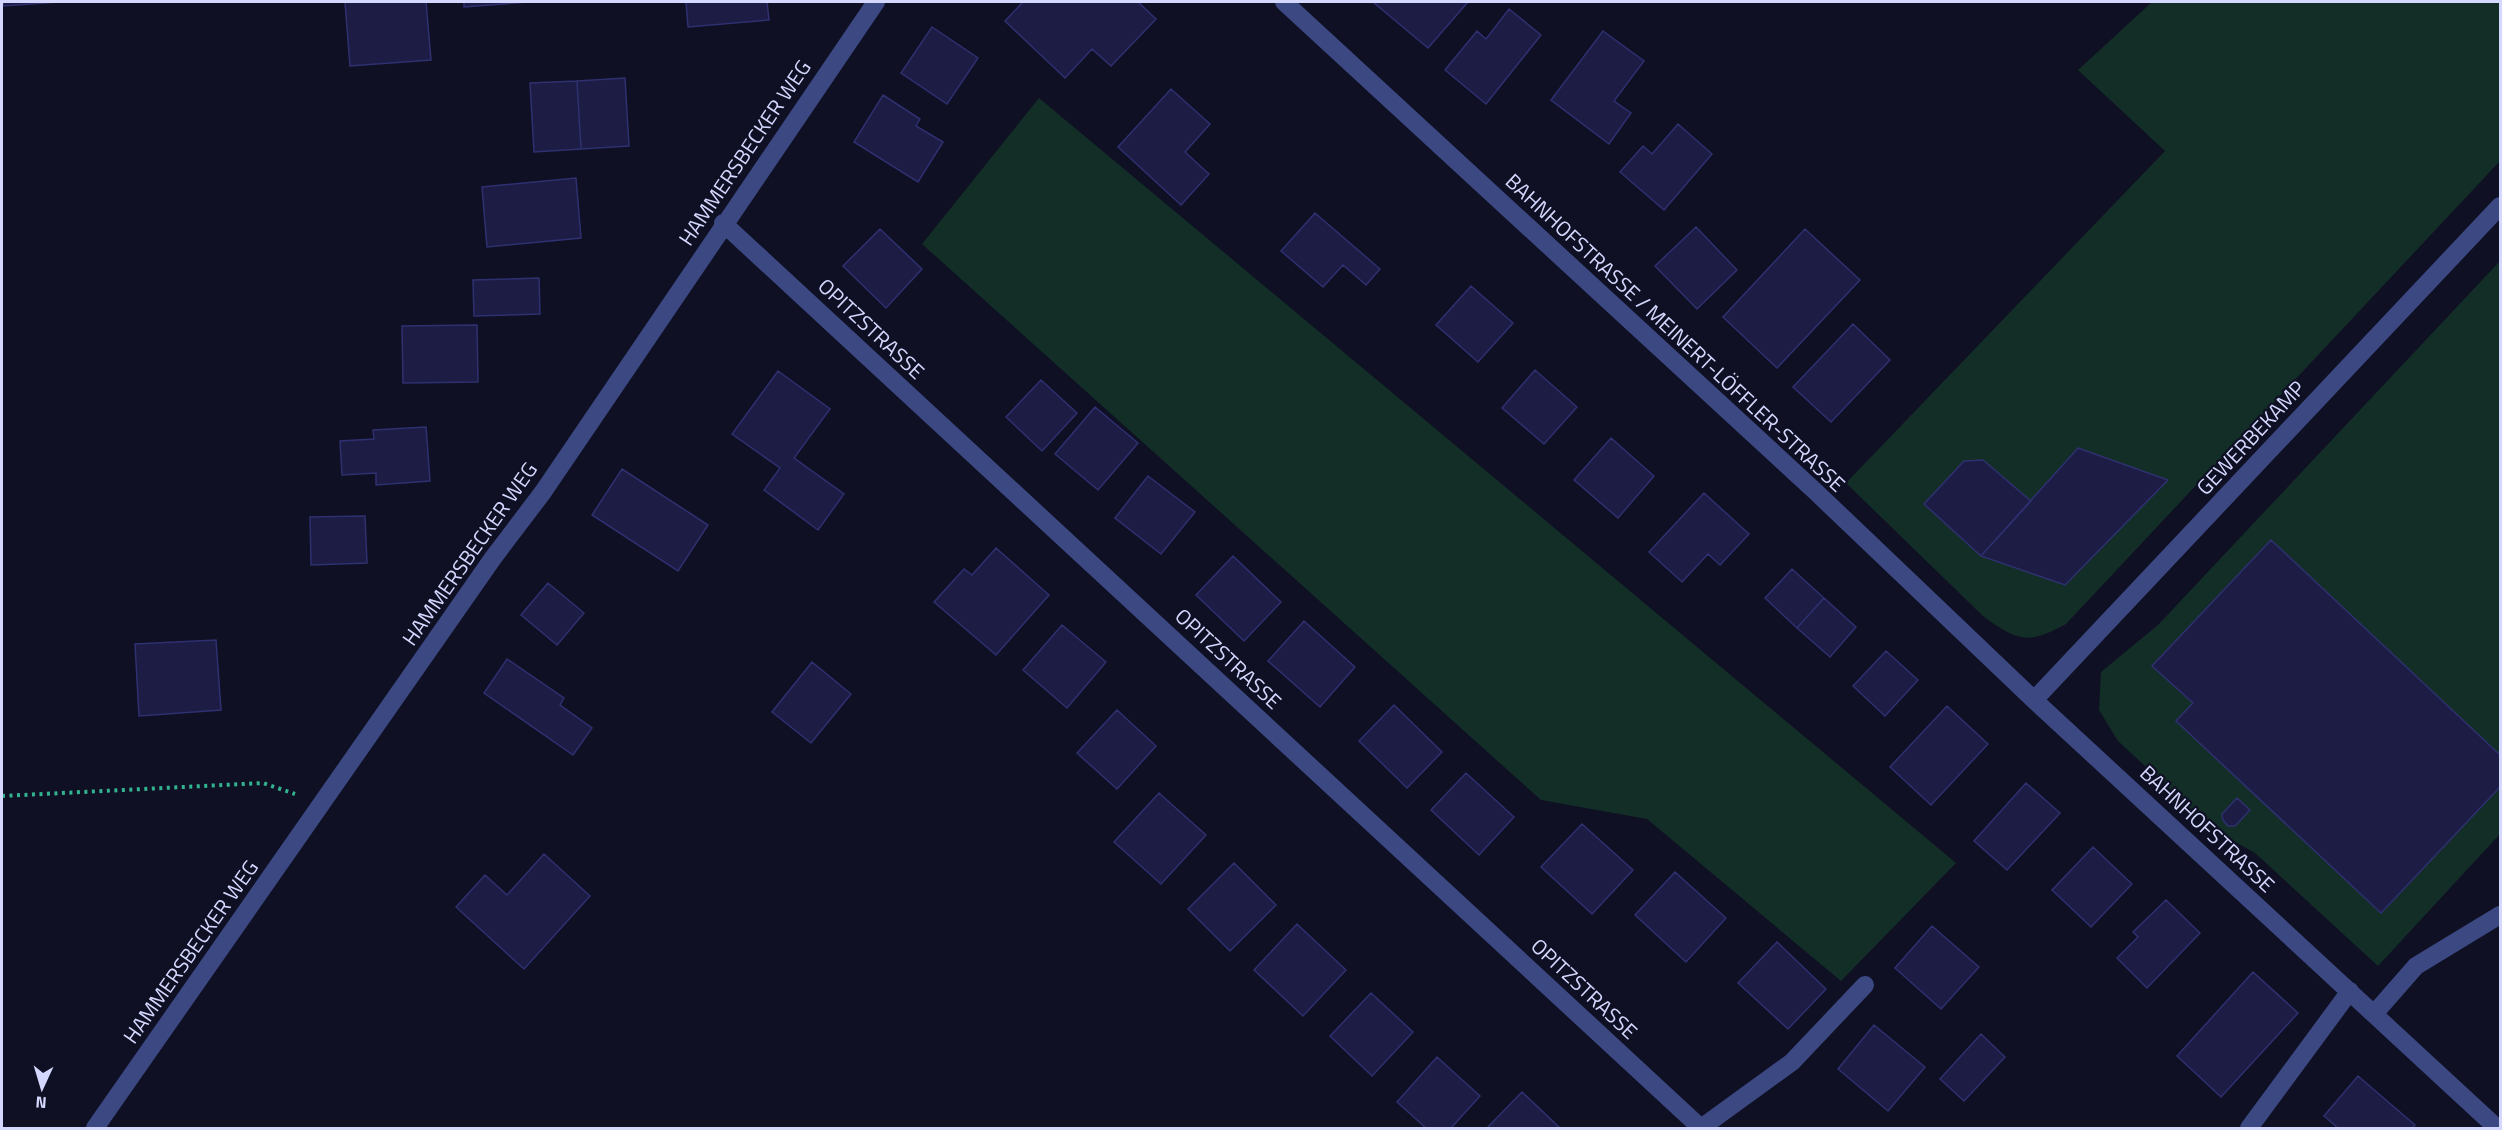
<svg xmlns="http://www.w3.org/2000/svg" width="2502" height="1130" viewBox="0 0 2502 1130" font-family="'Titillium Web',sans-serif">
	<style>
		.green { fill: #132e27 }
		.building { fill: #1c1c45; stroke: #2f3070; stroke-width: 1.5 }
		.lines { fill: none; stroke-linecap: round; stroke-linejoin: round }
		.path { stroke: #33b390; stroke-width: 4; stroke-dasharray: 3 4.5; stroke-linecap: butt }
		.minor { stroke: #3c4882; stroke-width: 18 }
		.labels { text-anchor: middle; stroke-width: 4.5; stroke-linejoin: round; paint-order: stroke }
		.street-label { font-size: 21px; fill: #d4d8fe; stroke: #0f1024 }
	</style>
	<rect width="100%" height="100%" fill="#0f1024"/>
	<!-- green -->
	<path class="green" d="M2152,2H2500V161L2066,624C2028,645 2018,641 1984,617L1846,483L2165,151L2078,70Z
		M1039,98L1956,863L1841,981L1647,819L1541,800L922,244Z
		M2500,261V834L2378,966L2255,853L2214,830L2118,741L2099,710L2101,672L2158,625Z"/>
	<!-- building -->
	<path class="building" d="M3,2H59L3,6Z
		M345,2H426L431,60L350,66Z
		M464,2H528L464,7Z
		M686,2H767L769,20L688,27Z
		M1023,2H1138L1156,19L1111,66L1092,49L1065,78L1005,21Z
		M1373,2H1468L1428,48Z
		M1509,9L1541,35L1486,104L1445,70L1477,31L1486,39Z
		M932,27L978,58L947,104L901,73Z
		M1603,31L1644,61L1614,101L1631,113L1609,144L1551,100Z
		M625,78L629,146L581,149L577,81Z
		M577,81L581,149L534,152L530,83Z
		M1171,89L1210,124L1185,152L1209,174L1181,205L1118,147Z
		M883,95L920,119L916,126L943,142L918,182L854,142Z
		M1678,124L1712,154L1664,210L1620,172L1643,146L1652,154Z
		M576,178L581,238L487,247L482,187Z
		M1315,213L1380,269L1366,285L1343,265L1323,287L1281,251Z
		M1696,227L1737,270L1697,309L1655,266Z
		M880,229L922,269L886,308L843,266Z
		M1805,229L1860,280L1777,368L1723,317Z
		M539,278L540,314L474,316L473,280Z
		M1471,286L1513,323L1478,362L1436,325Z
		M1853,324L1890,360L1831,422L1793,387Z
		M477,325L478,382L403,383L402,326Z
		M1535,370L1577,407L1544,444L1502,408Z
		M778,371L830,409L794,458L844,494L818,530L764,490L780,468L732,434Z
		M1041,380L1077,413L1042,451L1006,417Z
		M1095,407L1138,443L1098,490L1055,454Z
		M426,427L430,481L376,485V473L342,475L340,441L374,439L373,430Z
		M1611,438L1654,476L1618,518L1574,480Z
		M2078,448L2168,480L2065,585L1981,556Z
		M1983,460L2031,501L1981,556L1924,504L1964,461Z
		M622,469L708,525L678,571L592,515Z
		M1148,476L1195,512L1161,554L1115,518Z
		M1704,493L1749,534L1720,565L1708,554L1682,582L1649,552Z
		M365,516L367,563L311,565L310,517Z
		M2271,540L2500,755V787L2381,913L2176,721L2193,703L2152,666Z
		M996,548L1049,595L996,655L934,602L964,569L972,575Z
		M1233,556L1281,602L1244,641L1196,595Z
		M1792,569L1824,598L1797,628L1765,598Z
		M548,583L584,613L557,645L521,615Z
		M1824,598L1856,627L1830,657L1797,628Z
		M1304,621L1355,667L1320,707L1268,661Z
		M1062,625L1106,662L1067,708L1023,670Z
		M216,640L221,710L139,716L135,644Z
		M1886,651L1918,680L1885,716L1853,686Z
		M507,659L564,698L560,705L592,728L573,755L484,693Z
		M812,662L851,694L811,743L772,712Z
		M1394,705L1442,752L1407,788L1359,741Z
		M1947,706L1988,744L1931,805L1890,767Z
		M1117,710L1156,746L1117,789L1077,753Z
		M1466,773L1514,817L1479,855L1431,810Z
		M2026,783L2060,813L2007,870L1974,841Z
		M1159,793L1206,835L1161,884L1114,842Z
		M2237,798L2250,810L2235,826H2228L2223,820L2222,814Z
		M1582,824L1633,870L1592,914L1541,867Z
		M2093,847L2132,884L2091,927L2052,890Z
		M544,854L590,896L524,969L456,907L485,875L507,895Z
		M1234,863L1276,905L1230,951L1188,909Z
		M1675,872L1726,918L1686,962L1635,915Z
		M2166,900L2200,933L2147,988L2117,958L2138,937L2133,932Z
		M1297,924L1346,970L1303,1016L1254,970Z
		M1932,926L1979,967L1941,1009L1895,968Z
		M1777,942L1826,989L1788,1029L1738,983Z
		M2253,972L2298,1013L2221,1097L2177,1056Z
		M1371,993L1413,1032L1372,1076L1330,1036Z
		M1874,1025L1925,1067L1888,1111L1838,1069Z
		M1981,1034L2005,1057L1964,1101L1940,1079Z
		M1437,1057L1480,1096L1451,1128H1426L1397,1102Z
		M2358,1076L2415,1125L2412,1128H2338L2324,1116Z
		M1522,1092L1560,1128H1487Z"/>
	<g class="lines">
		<!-- path -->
		<path class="path" d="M2,796L263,783L295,794"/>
		<!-- minor -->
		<path class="minor" d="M1284,2L1816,492L2034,700L2497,1128
			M723,223L1701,1128L1792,1062L1865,985
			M2034,700L2500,206
			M2374,1014L2416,966L2500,915
			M95,1128L493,558L543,492L876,2
			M2249,1128L2350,991"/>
	</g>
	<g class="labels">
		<!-- street labels -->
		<g class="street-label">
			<text transform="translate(745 153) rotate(-56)" y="7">HAMMERSBECKER WEG</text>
			<text transform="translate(871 329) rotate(43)" y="7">OPITZSTRASSE</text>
			<text transform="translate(1675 333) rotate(43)" y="7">BAHNHOFSTRASSE / MEINERT-LÖFFLER-STRASSE</text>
			<text transform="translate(2251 438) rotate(-47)" y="7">GEWERBEKAMP</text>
			<text transform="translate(470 554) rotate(-55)" y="7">HAMMERSBECKER WEG</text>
			<text transform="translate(1228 659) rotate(43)" y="7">OPITZSTRASSE</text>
			<text transform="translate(2207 829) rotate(43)" y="7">BAHNHOFSTRASSE</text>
			<text transform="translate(191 952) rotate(-55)" y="7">HAMMERSBECKER WEG</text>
			<text transform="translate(1584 989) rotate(43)" y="7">OPITZSTRASSE</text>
		</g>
	</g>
	<!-- border -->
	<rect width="2502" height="1130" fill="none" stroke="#d4d8fe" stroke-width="6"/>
	<!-- north arrow -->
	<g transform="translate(42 1088) rotate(184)" stroke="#0f1024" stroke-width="4.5" paint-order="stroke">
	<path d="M0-4.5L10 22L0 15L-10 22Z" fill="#d4d8fe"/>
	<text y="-9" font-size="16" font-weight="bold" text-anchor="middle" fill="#d4d8fe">N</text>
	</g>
</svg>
